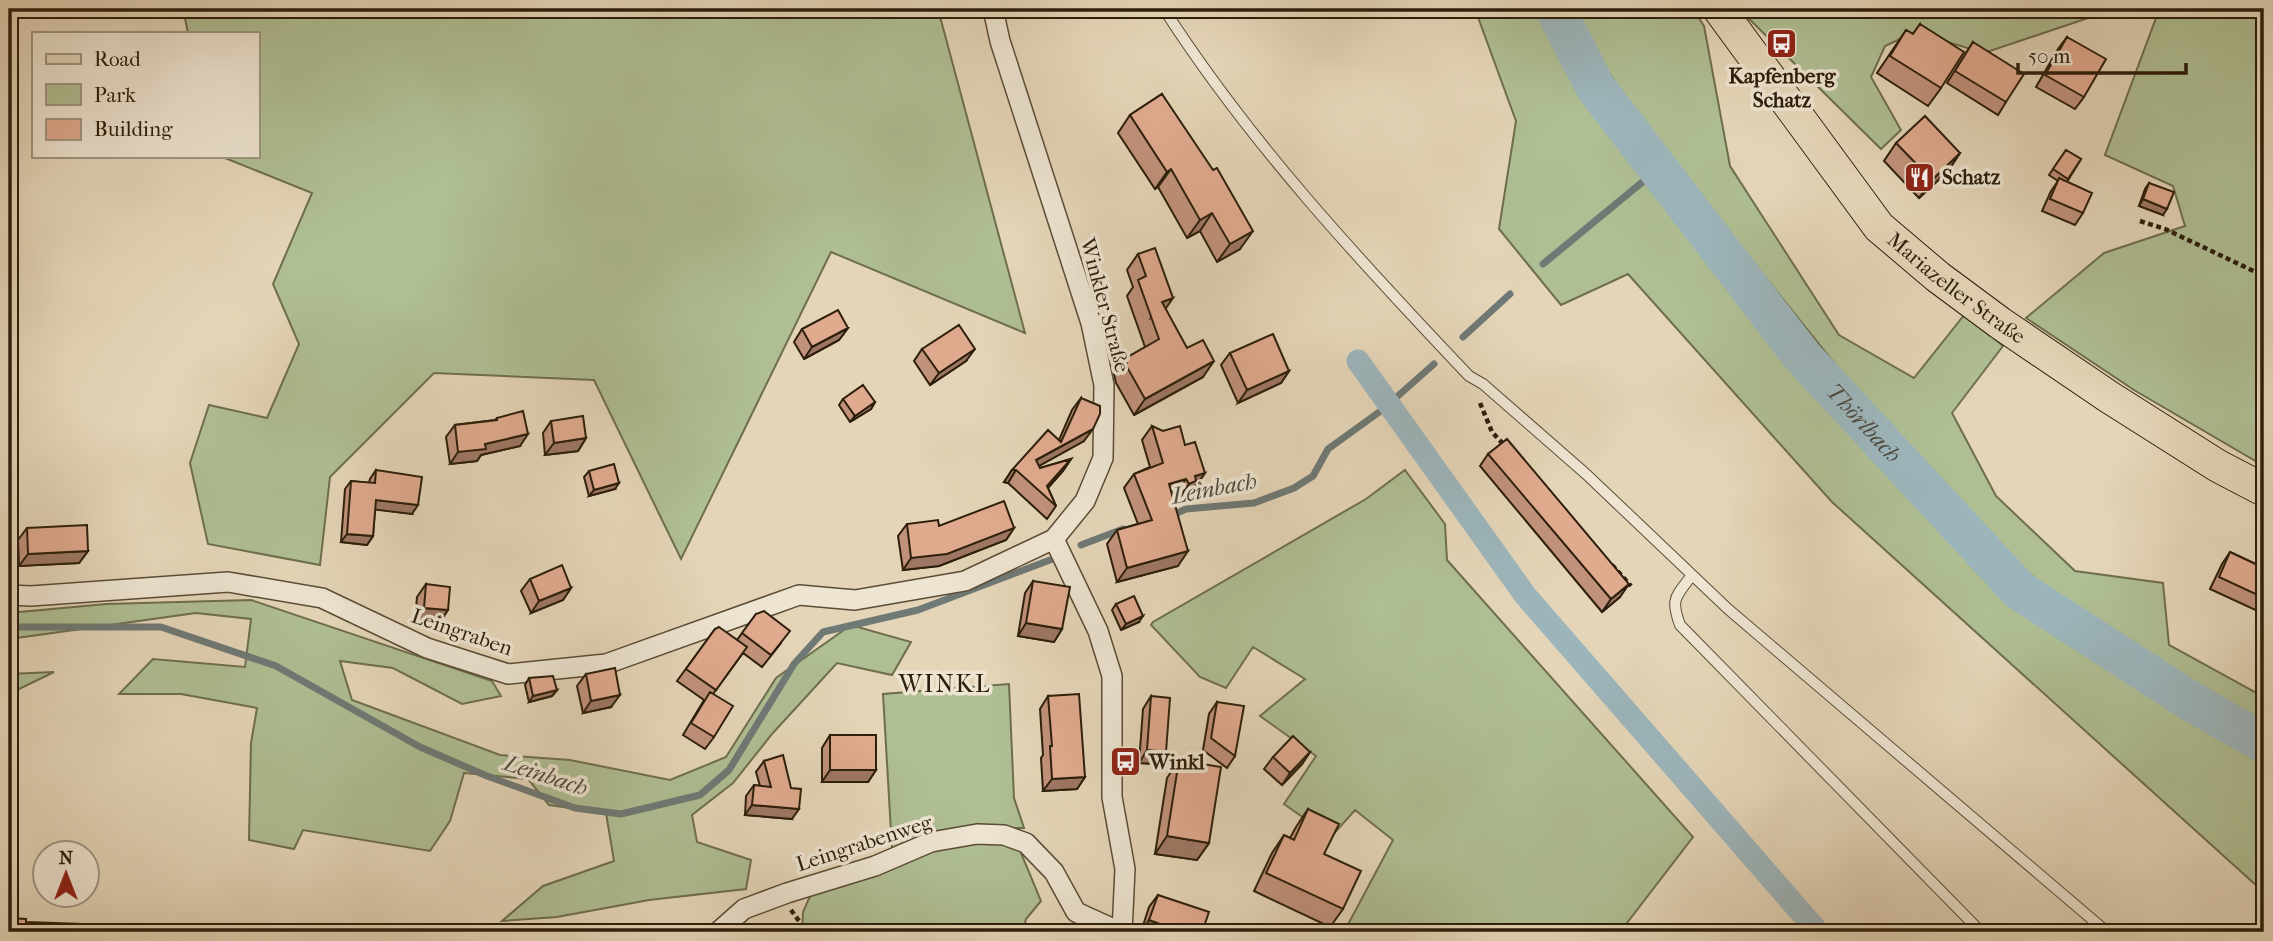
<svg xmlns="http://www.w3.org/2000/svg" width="2273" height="941" viewBox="0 0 2273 941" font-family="'IM FELL French Canon',serif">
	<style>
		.green { fill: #afbe93; stroke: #6e6e4f; stroke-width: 2 }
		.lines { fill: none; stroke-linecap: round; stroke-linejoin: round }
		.stream { stroke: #6f7975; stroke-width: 7 }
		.canal { stroke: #9cb5bb; stroke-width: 23 }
		.river { stroke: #9cb5bb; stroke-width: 40 }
		.service-casing { stroke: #5a4c36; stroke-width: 12 }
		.minor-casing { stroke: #5a4c36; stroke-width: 22 }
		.primary-casing { stroke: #2c1e0b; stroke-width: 34 }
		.path { stroke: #2c1e0b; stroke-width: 4.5; stroke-dasharray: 5 3.5; stroke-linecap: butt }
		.service { stroke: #ede4d1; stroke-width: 10 }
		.minor { stroke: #ede4d1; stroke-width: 19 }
		.primary { stroke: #e4d5b8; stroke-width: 32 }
		.wall { fill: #c1927b; stroke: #2c1e0b; stroke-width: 2 }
		.shaded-wall { fill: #9d7764; stroke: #2c1e0b; stroke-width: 2 }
		.building { fill: #e0aa8f; stroke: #2c1e0b; stroke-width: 2 }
		.labels { text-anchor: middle; stroke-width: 7; stroke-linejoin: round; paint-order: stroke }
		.poi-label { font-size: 21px; font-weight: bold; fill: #2c1e0b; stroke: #ede4d1; text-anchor: start }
		.street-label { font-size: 21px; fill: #2c1e0b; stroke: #ede4d1 }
		.water-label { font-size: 23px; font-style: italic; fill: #4e4b40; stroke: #ede4d1 }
		.quarter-label { font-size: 24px; letter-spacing: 2px; fill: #2c1e0b; stroke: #ede4d1 }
	</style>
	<rect width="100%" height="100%" fill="#e4d5b8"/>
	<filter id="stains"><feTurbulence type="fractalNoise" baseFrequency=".00286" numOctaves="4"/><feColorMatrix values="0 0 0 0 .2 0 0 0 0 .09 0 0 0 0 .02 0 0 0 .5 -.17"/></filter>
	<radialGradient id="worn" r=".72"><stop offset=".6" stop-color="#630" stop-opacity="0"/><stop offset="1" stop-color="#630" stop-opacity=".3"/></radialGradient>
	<!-- green -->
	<path class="green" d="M183,9H938L1025,333L831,252L681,559L594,380L434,373L330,477L320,565L208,544L190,463L209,405L267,418L299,344L273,284L312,193L220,156H257V33H188Z
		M1475,9H1533L1587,98L1677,222L1868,452L2012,601L2264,761V911L2258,887L1832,502L1628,274L1561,305L1499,229L1516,121Z
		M1568,9H1693L1704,26L1730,166L1839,335L1914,378L1965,314L2003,346L1952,413L1996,496L2075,571L2163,583L2169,645L2264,697V732L2237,721L2058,602L1892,435L1643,125Z
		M1739,9H2264V466L2134,390L2026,318L2104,253L2185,226L2173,186L2105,155L2156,18H2088L1984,53L1915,32L1885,46L1871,77L1901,130L1881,149Z
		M1405,470L1445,524L1447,560L1693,837L1620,932H1344L1393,840L1355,810L1331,837L1284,804L1316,756L1260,716L1305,679L1253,647L1226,688L1200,677L1151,625L1153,622L1366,499Z
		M251,600L492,681L501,696L462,704L393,668L340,661L352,700L500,755L570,760L670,780L726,757L776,678L851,625L911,642L892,675L837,663L772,734L733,783L692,815L697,842L751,860L746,889L649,900L557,917L502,921L543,886L614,861L606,813L549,805L528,779L464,773L450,821L430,851L303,830L294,849L249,840L251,743L257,708L181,694H119L153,659L245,667L251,619L196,613L9,639V613L106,604Z
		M54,672L9,694V674Z
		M1009,684L1014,798L1024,828H1003L892,849L883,694Z
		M995,839L1019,848L1041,901L1026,919L1023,932H802L803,912L810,896L940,847Z"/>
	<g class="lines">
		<!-- stream -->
		<path class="stream" d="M1543,264L1657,170
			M1463,337L1510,294
			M1168,517L1186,509L1254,503L1294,488L1313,476L1328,449L1382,410L1434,364
			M1081,545L1123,529
			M9,627H161L276,666L420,747L487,776L575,808L621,814L700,795L729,770L794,664L823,632L918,610L1050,560"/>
		<!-- canal -->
		<path class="canal" d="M1358,361L1525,595L1818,932"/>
		<!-- river -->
		<path class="river" id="s1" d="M1555,9L1596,88L1802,356L2020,591L2192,702L2264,743"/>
		<defs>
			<path id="service" d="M1164,9C1250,143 1360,261 1469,376L1483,384L1586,474L1728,609L2107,932
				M1692,575C1676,597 1670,598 1680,625L1981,932"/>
			<path id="minor" d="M993,9L1000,41L1091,323L1104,385L1103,458L1085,501L1054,539L1098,631L1112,676V797L1125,869L1122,932
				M9,595L31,596L228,582L322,598L427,648L508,674L606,664L799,595L855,600L965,581L1054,539
				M718,932L744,909L787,893L875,866L931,842L977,834L1004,835L1026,843L1054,872L1076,912L1120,932"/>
			<g id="primary">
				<path id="s2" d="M1719,9L1879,227L1938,277L2000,323L2109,397L2218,466L2264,490"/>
			</g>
		</defs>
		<!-- service casing -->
		<use href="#service" class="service-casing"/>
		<!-- minor casing -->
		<use href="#minor" class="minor-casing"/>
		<!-- primary casing -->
		<use href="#primary" class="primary-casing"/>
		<!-- path -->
		<path class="path" d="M2140,221L2165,229L2264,276
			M1480,403L1492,432L1505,446
			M1612,565L1631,586
			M791,910L807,932"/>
		<!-- service -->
		<use href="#service" class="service"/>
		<!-- minor -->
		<use href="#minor" class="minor"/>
		<!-- primary -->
		<use href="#primary" class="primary"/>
	</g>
	<!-- wall -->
	<path class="wall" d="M1920,24L1941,88L1928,106L1877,73L1906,30L1913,34Z
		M2067,37L2084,97L2075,109L2036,87L2058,49Z
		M1973,42L2006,102L1998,115L1947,83Z
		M1162,94L1240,249L1217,262L1200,231L1187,238L1158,187L1155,189L1118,133L1130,115Z
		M1896,143L1960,153L1948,171L1919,198L1884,161Z
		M2066,150L2081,159L2067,182L2083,213L2075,225L2042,211L2051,191L2058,181L2049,175Z
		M2149,183L2163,215L2139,206L2145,189Z
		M1138,254L1165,309L1203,377L1134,415L1116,383L1114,374L1126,358L1145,347L1127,296L1133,287L1127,270Z
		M848,328L839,340L804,359L794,342L802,329Z
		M922,349L966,361L930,385L914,361Z
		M1230,353L1289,371L1281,383L1238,403L1221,365Z
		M1081,398L1084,441L1039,466L1040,468L1071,459L1063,471L1048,488L1056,506L1047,519L1008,483L1004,482L1012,470L1059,440L1072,410Z
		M843,399L875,402L871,409L850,422L839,405Z
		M497,418L520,446L481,455L477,461L450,464L446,437L455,425L495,420Z
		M551,421L586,438L578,451L545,455L543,433Z
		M1152,426L1185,445L1205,473L1195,487L1191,488L1186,495L1179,498L1176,493L1172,494L1178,566L1117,582L1107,544L1117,530L1138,524L1124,488L1134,474L1150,467L1142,440Z
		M1488,454L1620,597L1602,612L1480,466Z
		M376,470L412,514L375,509L373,536L367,545L341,542L345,489L351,481L369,483L370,479Z
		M589,471L615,489L589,496L584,477Z
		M907,524L939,526L1014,528L1006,540L939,566L903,570L898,536Z
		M27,528L88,551L79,563L19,566L18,540Z
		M2230,552L2264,568V614L2210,589L2222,564Z
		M530,579L571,588L563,600L531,613L521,591Z
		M1033,581L1062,629L1054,642L1018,636L1025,593Z
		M426,584L440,622L415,620L417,597Z
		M1116,604L1139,622L1121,630L1112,610Z
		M756,614L781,643L762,667L743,653L713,694L714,737L705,749L683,735L704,700L677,681L715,629L737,640Z
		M586,674L611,707L583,713L577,686Z
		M529,678L557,690L552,696L529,702L525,685Z
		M1048,696L1085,777L1077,789L1043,791L1041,758L1043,755L1040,709Z
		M1151,696L1166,752L1157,764L1139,763L1143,709Z
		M1217,702L1235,756L1227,768L1203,750L1209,714Z
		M830,735L876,770L868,782H822V748Z
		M1310,752L1302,764L1282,785L1264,769L1273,757Z
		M1179,760L1209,843L1197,860L1155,854L1167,778Z
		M764,761L792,819L745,815L746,796L754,785L760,786L756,772Z
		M1308,809L1343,909L1330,927L1254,891L1272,853L1284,835L1290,838L1296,827Z
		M1158,895L1202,932H1141L1149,907Z"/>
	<!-- shaded-wall -->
	<path class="shaded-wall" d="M1960,153L1948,171L1919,198L1932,180Z
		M1171,169L1158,187L1155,189L1167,172Z
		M2143,199L2167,209L2163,215L2139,206Z
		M1212,213L1200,231L1187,238L1200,220Z
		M1253,231L1240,249L1217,262L1230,244Z
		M1173,298L1162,314L1151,318L1162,302Z
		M848,328L839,340L804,359L812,347Z
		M975,349L966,361L930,385L939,373Z
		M1214,361L1203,377L1134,415L1145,399Z
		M1289,371L1281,383L1238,403L1247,390Z
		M875,402L871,409L850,422L855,416Z
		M1093,429L1084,441L1028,472L1036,460Z
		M528,434L520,446L481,455L477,461L450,464L458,452L485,444Z
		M586,438L578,451L545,455L554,443Z
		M1071,459L1063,471L1042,494L1047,486Z
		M1012,470H1016L1008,483L1004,482Z
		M1205,473L1195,487L1191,488L1186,495L1179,498L1195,476Z
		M1186,479L1176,493L1159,498L1169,484Z
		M619,483L615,489L589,496L594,490Z
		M376,500L418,505L412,514L370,509Z
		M1014,528L1006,540L939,566L903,570L911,558Z
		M347,534L373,536L367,545L341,542Z
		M88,551L79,563L19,566L28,554Z
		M1188,551L1178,566L1117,582L1127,568Z
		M1629,584L1620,597L1602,612L1611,599Z
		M571,588L563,600L531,613L539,601Z
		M424,608L448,610L440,622L415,620Z
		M1143,616L1139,622L1121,630L1126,624Z
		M1026,623L1062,629L1054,642L1018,636Z
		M557,690L552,696L529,702L533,696Z
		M620,695L611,707L583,713L591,701Z
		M1147,750L1166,752L1157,764L1139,763Z
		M1310,752L1302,764L1282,785L1290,773Z
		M830,770H876L868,782H822Z
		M1085,777L1077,789L1043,791L1052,779Z
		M752,805L799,809L792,819L745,815Z
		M1167,836L1209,843L1197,860L1155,854Z
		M1149,920L1160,924L1153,932H1141Z"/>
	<!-- building -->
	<path class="building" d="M1920,24L1964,52L1941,88L1890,56L1906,30L1913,34Z
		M2067,37L2106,59L2084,97L2045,75Z
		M1973,42L2024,74L2006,102L1955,71Z
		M1162,94L1213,170L1217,168L1253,231L1230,244L1212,213L1200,220L1171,169L1167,172L1130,115Z
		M1925,116L1960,153L1932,180L1896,143Z
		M2066,150L2081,159L2068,179L2053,169Z
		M2059,178L2092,193L2083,213L2050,199Z
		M2149,183L2174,192L2167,209L2143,199Z
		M1155,248L1173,298L1162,302L1187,348L1203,340L1214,361L1145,399L1127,367L1126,358L1159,339L1138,280L1146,276L1138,254Z
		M838,310L848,328L812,347L802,329Z
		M959,325L975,349L939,373L922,349Z
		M1273,334L1289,371L1247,390L1230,353Z
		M863,385L875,402L855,416L843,399Z
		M1081,398L1100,406V414L1093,429L1036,460L1040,468L1071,459L1047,486L1056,506L1016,470H1012L1048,430L1061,442Z
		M523,411L528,434L485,444L486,449L458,452L455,425L497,420V418Z
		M583,416L586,438L554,443L551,421Z
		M1152,426L1163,431L1180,426L1185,445L1195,442L1205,473L1195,476L1196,481L1189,484L1186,479L1169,484L1188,551L1127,568L1117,530L1152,520L1134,474L1163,463Z
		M1507,439L1629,584L1611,599L1488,454Z
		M614,464L619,483L594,490L589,471Z
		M376,470L422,477L418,505L376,500L373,536L347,534L351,481L375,483Z
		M1004,501L1014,528L947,554L911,558L907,524L938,520L939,526Z
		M87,525L88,551L28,554L27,528Z
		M2230,552L2264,568V598L2219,577Z
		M562,565L571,588L539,601L530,579Z
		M1033,581L1070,587L1062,629L1026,623Z
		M426,584L450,587L448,610L424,608Z
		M1134,596L1143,616L1126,624L1116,604Z
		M764,611L790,631L771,655L742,633L756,614Z
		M719,627L747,647L716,690L686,669L715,629Z
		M615,668L620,695L591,701L586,674Z
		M553,676L557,690L533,696L529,678Z
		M710,692L733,706L714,737L691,723Z
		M1079,694L1085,777L1052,779L1050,746H1052L1048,696Z
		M1151,696L1170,698L1166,752L1147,750Z
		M1217,702L1244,706L1235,756L1211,738Z
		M830,735H876V770H830Z
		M1293,736L1310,752L1290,773L1273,757Z
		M783,755L791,788L801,789L799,809L752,805L754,785L771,787L764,761Z
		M1179,760L1221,767L1209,843L1167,836Z
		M1308,809L1339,824L1324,854L1361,871L1343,909L1266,873L1284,835L1294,840Z
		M1158,895L1209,912L1202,932H1156L1160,924L1149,920Z
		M9,918L26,919V922L82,924V932H9Z
		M769,924L771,932H753L752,929Z
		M381,930H400V932H381Z"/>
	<!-- icons -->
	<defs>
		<symbol id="bus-square" viewBox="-11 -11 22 22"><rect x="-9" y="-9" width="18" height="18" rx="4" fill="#8f2418" stroke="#ede4d1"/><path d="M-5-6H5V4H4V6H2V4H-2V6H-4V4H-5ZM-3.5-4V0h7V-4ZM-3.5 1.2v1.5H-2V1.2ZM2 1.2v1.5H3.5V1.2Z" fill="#fff"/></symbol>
		<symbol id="restaurant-square" viewBox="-11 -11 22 22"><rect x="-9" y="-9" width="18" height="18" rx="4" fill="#8f2418" stroke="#ede4d1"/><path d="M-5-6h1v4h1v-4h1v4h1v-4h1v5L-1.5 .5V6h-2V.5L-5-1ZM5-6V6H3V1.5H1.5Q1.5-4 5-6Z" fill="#fff"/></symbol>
	</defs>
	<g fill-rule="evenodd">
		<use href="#bus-square" x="1764" y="26" width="35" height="35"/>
		<use href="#restaurant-square" x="1902" y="160" width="35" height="35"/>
		<use href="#bus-square" x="1108" y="744" width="35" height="35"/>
	</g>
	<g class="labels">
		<!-- poi labels -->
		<g class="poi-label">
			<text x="1782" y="83" text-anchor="middle">Kapfenberg<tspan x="1782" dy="24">Schatz</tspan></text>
			<text x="1942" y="184">Schatz</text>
			<text x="1149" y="769">Winkl</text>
		</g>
		<!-- street labels -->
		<g class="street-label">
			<text dy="7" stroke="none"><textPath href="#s2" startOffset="369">Mariazeller Straße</textPath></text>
			<text transform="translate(1105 305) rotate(75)" y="7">Winkler Straße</text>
			<text transform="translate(462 632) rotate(19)" y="7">Leingraben</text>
			<text transform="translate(864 843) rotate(-18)" y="7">Leingrabenweg</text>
		</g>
		<!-- water labels -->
		<g class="water-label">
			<text dy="8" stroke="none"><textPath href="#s1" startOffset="518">Thörlbach</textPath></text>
			<text transform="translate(1214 488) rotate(-11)" y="8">Leinbach</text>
			<text transform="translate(546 775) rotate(18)" y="8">Leinbach</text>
		</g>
		<!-- quarter labels -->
		<g class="quarter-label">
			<text x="945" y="692">WINKL</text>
		</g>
	</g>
	<!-- margin -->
	<rect width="2273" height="941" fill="none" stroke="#e4d5b8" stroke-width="35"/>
	<rect x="10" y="10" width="2252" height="920" fill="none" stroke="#2c1e0b" stroke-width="3.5"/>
	<rect x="18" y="18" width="2238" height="906" fill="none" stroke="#2c1e0b" stroke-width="2"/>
	<!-- legend -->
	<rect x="32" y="32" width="228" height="126" fill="#ede4d1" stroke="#a09582" stroke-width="2"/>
	<rect x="46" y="54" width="35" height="10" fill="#e4d5b8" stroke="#a09582" stroke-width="2"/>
	<text x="94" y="66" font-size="21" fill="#2c1e0b">Road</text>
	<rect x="46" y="84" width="35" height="21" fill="#afbe93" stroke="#a09582" stroke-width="2"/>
	<text x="94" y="102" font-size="21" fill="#2c1e0b">Park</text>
	<rect x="46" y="119" width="35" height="21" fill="#e0aa8f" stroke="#a09582" stroke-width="2"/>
	<text x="94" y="136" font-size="21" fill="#2c1e0b">Building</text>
	<!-- north arrow -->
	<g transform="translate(66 874)"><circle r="33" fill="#ede4d1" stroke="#a09582" stroke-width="2"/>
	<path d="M0-5L12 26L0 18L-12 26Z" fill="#8f2418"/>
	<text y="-10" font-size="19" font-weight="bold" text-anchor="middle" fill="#2c1e0b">N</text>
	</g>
	<!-- scale -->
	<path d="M2018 63v10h168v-10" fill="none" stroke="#2c1e0b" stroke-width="3.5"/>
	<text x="2028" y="63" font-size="21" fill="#2c1e0b" stroke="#ede4d1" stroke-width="5" paint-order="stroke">50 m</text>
	<rect width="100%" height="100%" filter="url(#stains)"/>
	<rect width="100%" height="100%" fill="url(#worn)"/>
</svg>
